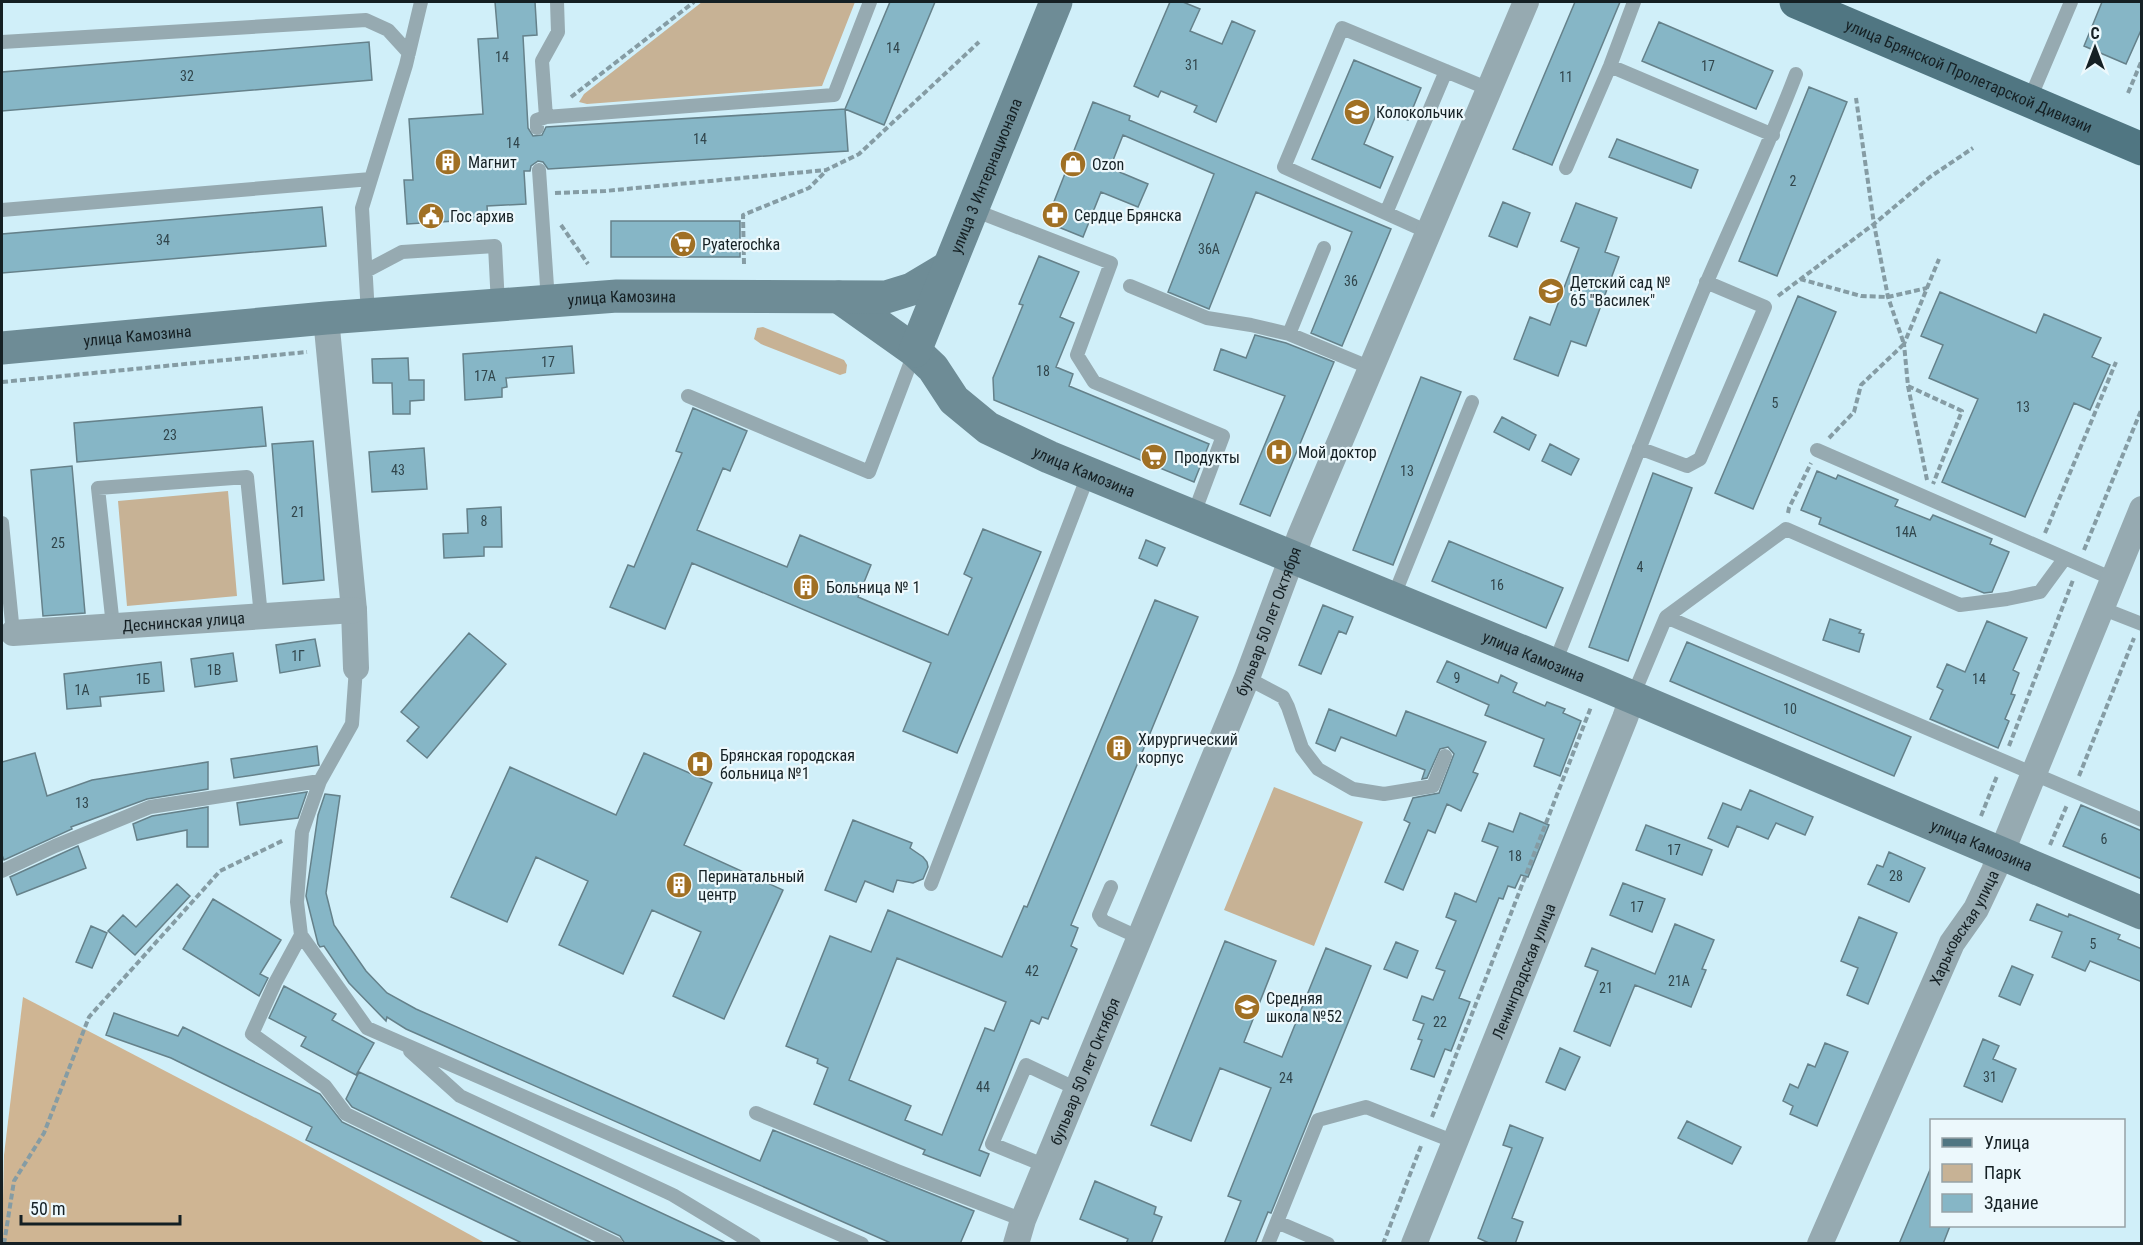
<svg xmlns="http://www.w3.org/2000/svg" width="2143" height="1245" viewBox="0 0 2143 1245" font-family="'Roboto Condensed',sans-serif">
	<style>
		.green { fill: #c7b295 }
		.forest { fill: #cfb593 }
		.building { fill: #86b6c6; stroke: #65818a; stroke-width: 1.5; fill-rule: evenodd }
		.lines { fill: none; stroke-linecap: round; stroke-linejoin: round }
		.path { stroke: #859ca4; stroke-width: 4; stroke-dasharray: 6 3; stroke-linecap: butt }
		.lane { stroke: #96aab1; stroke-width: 14 }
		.street { stroke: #96aab1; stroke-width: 26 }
		.secondary { stroke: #6e8c96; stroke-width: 33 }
		.primary { stroke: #507682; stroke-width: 33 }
		.labels { text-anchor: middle; stroke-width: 4.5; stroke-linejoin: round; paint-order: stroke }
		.number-label { font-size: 14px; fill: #31464c }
		.street-label { font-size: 16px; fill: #152024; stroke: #ecf8fc }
		.poi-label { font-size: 16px; fill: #152024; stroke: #ecf8fc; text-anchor: start }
	</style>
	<rect width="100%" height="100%" fill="#d0eff9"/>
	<!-- green -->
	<path class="green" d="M702,2H855L822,86L587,104L579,102L584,94Z
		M763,327L844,360L847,365L846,373L840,375L761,344L754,339L757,328Z
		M228,491L237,596L127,606L118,501Z
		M1274,787L1363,822L1314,946L1224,910Z"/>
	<!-- forest -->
	<path class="forest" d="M23,997L298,1140L485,1243H2L4,1155Z"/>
	<!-- building -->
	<path class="building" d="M495,2H535L537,35L523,36L528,128L533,136L542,135L546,127L845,109L848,151L548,169L543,162L538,161L531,166L530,171H524L526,204L487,206L488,219L407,224L404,180H413L409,119L483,114L478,39L498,38Z
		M890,2H935L884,125L845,109Z
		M1170,2H1183L1200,9L1190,31L1222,44L1232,21L1255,31L1216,122L1194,112L1197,106L1161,91L1158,97L1134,86Z
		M1575,2H1620L1552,165L1513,149Z
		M2102,2H2142V28L2126,64L2084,46Z
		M1659,22L1773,71L1756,109L1642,61Z
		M369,42L372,80L2,111V72Z
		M1354,60L1421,88L1408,120L1379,108L1364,144L1393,157L1380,188L1312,159Z
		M1809,87L1847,102L1777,276L1739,261Z
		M1093,102L1130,116L1129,120L1391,229L1342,346L1311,333L1352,232L1256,192L1209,309L1168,292L1214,174L1123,135L1110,168L1148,184L1138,207L1101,192L1083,237L1046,222Z
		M1617,139L1698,170L1691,188L1609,157Z
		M1503,202L1530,213L1517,247L1489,236Z
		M1576,203L1617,218L1605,252L1619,257L1586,346L1571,341L1558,376L1514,359L1530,317L1550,325L1579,248L1561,241Z
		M322,207L326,246L2,273V234Z
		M611,221H740V257H611Z
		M1039,256L1079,272L1060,317L1074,323L1056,367L1073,374L1069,386L1209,444L1194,482L994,400L993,378L1023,305L1019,304Z
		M1940,292L2036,333L2044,314L2101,338L2092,357L2110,365L2090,410L2074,403L2025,517L1942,482L1978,399L1929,378L1943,345L1921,336Z
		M1798,296L1836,312L1753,509L1715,493Z
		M1255,335L1286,343L1334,362L1270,516L1240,504L1285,396L1214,370L1221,349L1246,358Z
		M572,346L574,373L506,378L507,387L502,388V397L465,400L463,354Z
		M408,358L409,380H424V400L410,401V414H393L392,383H373L372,359Z
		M1421,377L1461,392L1393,565L1353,550Z
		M262,407L266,446L77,462L74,423Z
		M693,408L747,431L730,471L723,468L697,530L787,567L800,535L871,565L858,597L948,635L972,578L964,574L983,529L1041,552L957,753L903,731L931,663L692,563L665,629L610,607L628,565L634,567L682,453L676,451Z
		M1502,417L1536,435L1529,450L1494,432Z
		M313,441L324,580L283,584L272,444Z
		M1550,444L1579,459L1571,475L1542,461Z
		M424,448L427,489L372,492L369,452Z
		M72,466L85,613L43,616L31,470Z
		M1817,471L1836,479L1838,475L1898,500L1895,506L1930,520L1933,515L1992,539L1990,544L2009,552L1992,592L1984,593L1819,524L1821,518L1801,510Z
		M1653,473L1692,488L1628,661L1589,647Z
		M501,507L502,547H484V556L444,558L443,534L468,533L467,509Z
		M1146,540L1165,548L1157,566L1139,558Z
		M1449,541L1563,588L1546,628L1432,581Z
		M1155,600L1198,617L1071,925L1078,928L1071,946L1077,949L1048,1019L1042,1017L1039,1024L1031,1020L979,1150L989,1154L980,1176L923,1154L925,1150L814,1104L828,1068L817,1063L818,1059L786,1046L830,936L871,952L888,910L1002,957L1024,906L1027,907ZM897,958L1006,1002L994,1031L985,1028L942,1135L905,1120L911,1106L849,1080Z
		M1323,605L1353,617L1346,634L1339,631L1321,674L1299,665Z
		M1830,619L1861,630L1859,633L1864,634L1859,652L1823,640Z
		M1987,621L2027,638L2013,670L2019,673L2011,694L2015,695L2005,719L2009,721L1998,748L1930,719L1943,690L1937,687L1947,664L1965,672Z
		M469,633L506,664L427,758L407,741L419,727L401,712Z
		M315,639L320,666L280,673L276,645Z
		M1687,642L1911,737L1894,776L1670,681Z
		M233,653L237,681L195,687L191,659Z
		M1447,661L1498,683L1501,675L1517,683L1513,692L1545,706L1547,702L1565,709L1563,713L1581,721L1560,776L1534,766L1544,739L1485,715L1489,705L1437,682Z
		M161,662L164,691L100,697L101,706L67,709L64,674Z
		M1329,709L1396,736L1406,711L1486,742L1473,772L1478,774L1461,811L1447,804L1435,833L1428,830L1403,890L1385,882L1410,823L1404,820L1413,798L1439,793L1454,754L1448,747L1440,749L1427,778L1422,779L1425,770L1341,737L1335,751L1316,743Z
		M317,746L319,765L234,778L231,759Z
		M35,753L47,796L92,780L208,762V789L147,799L71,827L72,829L4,860L2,855V762Z
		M644,753L712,783L684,845L783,890L724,1019L673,996L701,932L652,910L623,974L559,945L588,881L536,857L507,922L451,897L510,767L616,815Z
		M1750,790L1813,817L1805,835L1776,823L1768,839L1737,826L1728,847L1708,838L1723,803L1741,810Z
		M307,792L298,818L240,825L237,803Z
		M325,794L340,796L326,893L334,925L366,971L387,993L416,1009L760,1161L773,1130L974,1211L960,1244H893L406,1029L387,1017L386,1021L349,983L324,946L320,947L318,944L306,896L318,815Z
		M2081,805L2142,831V879L2063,846Z
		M208,807V847H187V830L137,840L133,824L152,816Z
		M1520,813L1549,825L1528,877L1521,875L1515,888L1508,886L1503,899L1499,898L1459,998L1470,1002L1451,1051L1445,1049L1434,1077L1411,1069L1422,1040L1418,1039L1424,1024L1413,1020L1422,996L1433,1000L1445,971L1436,968L1456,921L1446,917L1455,893L1476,902L1498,847L1482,841L1489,823L1513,832Z
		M853,820L912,843L910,848L923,857L927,862L928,867L923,879L913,883L897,880L893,892L865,881L856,902L825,890Z
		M1646,825L1712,850L1702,875L1636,850Z
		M78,846L86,868L17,895L10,877Z
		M1889,852L1925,868L1909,902L1868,884L1877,865L1883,867Z
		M1623,883L1665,899L1652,932L1610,915Z
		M177,884L190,896L135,955L108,931L123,915L136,927Z
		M213,899L281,940L260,974L268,978L259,996L183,949Z
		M2037,904L2068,917L2069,914L2120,935L2118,939L2142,949V982L2090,961L2085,971L2052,957L2062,932L2030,920Z
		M1859,917L1897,933L1868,1004L1847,995L1858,968L1841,961Z
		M1675,924L1714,940L1702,969L1706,970L1691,1007L1635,985L1610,1046L1574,1031L1598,971L1585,966L1592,948L1655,974Z
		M91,926L107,933L92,968L76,962Z
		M1225,941L1276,961L1244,1042L1282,1057L1326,948L1371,966L1271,1213L1268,1212L1255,1244H1224L1241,1201L1228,1196L1271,1088L1220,1068L1191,1141L1151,1125Z
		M1396,942L1418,951L1407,978L1384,969Z
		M2012,966L2033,975L2020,1005L1999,996Z
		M284,986L336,1014L332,1020L374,1043L356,1075L301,1046L306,1037L269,1018Z
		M114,1013L178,1036L183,1027L320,1094L342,1122L594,1244H524L306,1140L312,1127L171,1058L106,1035Z
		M1983,1039L1999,1046L1993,1059L2016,1069L2002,1102L1964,1086Z
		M1825,1043L1848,1052L1817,1126L1790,1114L1793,1106L1783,1101L1790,1084L1798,1088L1808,1064L1815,1067Z
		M1560,1048L1580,1057L1565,1090L1546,1082Z
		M359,1072L728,1244H625L620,1236L352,1107L346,1099Z
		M1687,1121L1741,1147L1732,1164L1678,1138Z
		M1510,1125L1543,1138L1512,1218L1523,1222L1515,1244H1491L1478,1238L1512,1148L1503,1145Z
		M1932,1165V1226H1950L1943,1244H1899Z
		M1095,1181L1156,1207L1154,1214L1162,1217L1151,1244H1126L1128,1239L1080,1219Z"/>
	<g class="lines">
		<!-- path -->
		<path class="path" d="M2128,93L2142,60
			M571,97L694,2
			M555,193L605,191L826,170L859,154L979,42
			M561,225L588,264
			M744,264L743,215L809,188L826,171
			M1800,279L1861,296L1888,297L1927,288
			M1778,296L1874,224L1930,177L1973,148
			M2,382L307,352
			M1908,386L1962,411L1933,484
			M1829,438L1854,412L1861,385L1904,344L1888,297L1874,224L1856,98
			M1927,480L1908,386L1904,344L1939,259
			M1788,513L1789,508L1811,463
			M2045,533L2116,362
			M2084,550L2142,408
			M2009,746L2073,580
			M2079,776L2134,638
			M1981,816L1997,776
			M2050,845L2067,805
			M1432,1117L1591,707
			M4,1244L14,1181L44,1133L89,1017L220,871L284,840
			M1383,1244L1421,1146"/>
		<!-- lane -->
		<path class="lane" d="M557,2L558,32L542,61L546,117L834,95L870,2
			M2,42L366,20L388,30L409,53
			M1610,66L1773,135
			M2029,101L2071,2
			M537,128V120L546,117
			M1566,168L1610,66L1634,2
			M539,170L548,301
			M971,209L1111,263L1077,355L1094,382L1223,436L1193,516
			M2,210L371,179
			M1386,213L1446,71
			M1428,232L1284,167L1342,28L1489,89
			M366,271L402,252L495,246L498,305
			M1130,286L1207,318L1251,325L1289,334L1371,368
			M368,315L362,208L406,65L421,2
			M1289,334L1324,248
			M688,396L869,472L915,351
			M1639,448L1687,466L1700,459L1765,307L1706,282
			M1817,450L2113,579
			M2,523L13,633L9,634
			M1393,598L1472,402
			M2101,608L2142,624
			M1666,617L1786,529L1960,605L2007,599L2040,592L2065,558
			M113,626L98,488L247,477L261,616
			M1554,665C1605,538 1653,410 1706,284C1736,214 1769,145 1796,74
			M356,668L352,724L320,781L302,832L297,902L301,935L367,1028L862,1244
			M1247,678L1283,697L1288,707L1302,748L1318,769L1353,789L1384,794L1433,786L1445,756
			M1632,698L1666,617L2142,820
			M2,871L55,846L150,807L320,781
			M931,884L1089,473
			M1111,887L1099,915L1103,921L1140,938
			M301,935L275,983L252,1034L325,1086L346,1114L616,1244
			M410,1051L460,1096L673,1195L754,1244
			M756,1113L897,1171L1023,1220
			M1046,1166L992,1144L1026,1065L1077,1089
			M1277,1222L1328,1244
			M1268,1244L1318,1120L1366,1107L1455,1142"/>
		<!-- street -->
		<g class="street">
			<path d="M326,318L354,610L356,668"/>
			<path id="s1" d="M13,633L354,610"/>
			<path id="s2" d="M1016,1244L1023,1220L1247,678L1300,536L1526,2"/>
			<path id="s3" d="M1414,1244L1625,718L1632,698"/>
			<path id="s4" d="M1820,1244L1952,943L1976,909L1994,871L2142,509"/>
		</g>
		<!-- secondary -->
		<g class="secondary">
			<path id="s5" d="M839,297L915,351L933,368L954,400L988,428L1049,457L1599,683L2142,913"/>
			<path id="s6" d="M2,348L326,318L617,296L886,297L912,289L947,268"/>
			<path id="s7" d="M915,351L1056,2"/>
		</g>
		<!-- primary -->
		<path class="primary" id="s8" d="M1796,2L2142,149"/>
	</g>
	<!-- icons -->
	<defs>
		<symbol id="school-disc" viewBox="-11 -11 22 22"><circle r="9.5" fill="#a07024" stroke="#ecf8fc"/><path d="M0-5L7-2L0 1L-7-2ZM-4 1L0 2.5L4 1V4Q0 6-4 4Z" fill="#fff"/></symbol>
		<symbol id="building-disc" viewBox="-11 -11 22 22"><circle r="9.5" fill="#a07024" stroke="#ecf8fc"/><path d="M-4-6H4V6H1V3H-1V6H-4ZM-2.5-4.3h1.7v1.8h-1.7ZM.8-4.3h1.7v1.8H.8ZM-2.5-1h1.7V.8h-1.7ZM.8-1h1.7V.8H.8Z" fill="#fff"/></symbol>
		<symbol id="shop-disc" viewBox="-11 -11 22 22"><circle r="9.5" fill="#a07024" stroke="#ecf8fc"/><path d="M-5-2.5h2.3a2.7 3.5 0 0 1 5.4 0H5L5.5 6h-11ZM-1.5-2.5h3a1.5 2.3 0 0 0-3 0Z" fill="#fff"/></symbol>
		<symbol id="pharmacy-disc" viewBox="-11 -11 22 22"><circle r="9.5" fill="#a07024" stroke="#ecf8fc"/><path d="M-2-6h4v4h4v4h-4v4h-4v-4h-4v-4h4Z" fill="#fff"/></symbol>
		<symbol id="civic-disc" viewBox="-11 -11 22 22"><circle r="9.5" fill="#a07024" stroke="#ecf8fc"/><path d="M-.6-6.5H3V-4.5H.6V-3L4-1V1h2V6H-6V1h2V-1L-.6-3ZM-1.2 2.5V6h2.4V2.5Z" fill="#fff"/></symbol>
		<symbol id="supermarket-disc" viewBox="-11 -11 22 22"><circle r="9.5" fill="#a07024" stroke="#ecf8fc"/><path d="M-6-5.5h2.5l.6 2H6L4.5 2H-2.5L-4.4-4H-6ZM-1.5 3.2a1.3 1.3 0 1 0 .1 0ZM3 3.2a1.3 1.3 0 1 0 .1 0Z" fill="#fff"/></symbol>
		<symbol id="hospital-disc" viewBox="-11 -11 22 22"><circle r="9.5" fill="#a07024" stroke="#ecf8fc"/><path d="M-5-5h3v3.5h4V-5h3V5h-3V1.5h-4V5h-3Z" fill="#fff"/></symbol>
	</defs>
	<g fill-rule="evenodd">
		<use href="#school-disc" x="1342" y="97" width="30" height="30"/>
		<use href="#building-disc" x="433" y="147" width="30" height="30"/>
		<use href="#shop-disc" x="1058" y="149" width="30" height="30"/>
		<use href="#pharmacy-disc" x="1040" y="200" width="30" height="30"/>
		<use href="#civic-disc" x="416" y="201" width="30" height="30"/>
		<use href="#supermarket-disc" x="668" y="229" width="30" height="30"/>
		<use href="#school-disc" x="1536" y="276" width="30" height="30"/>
		<use href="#hospital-disc" x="1264" y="437" width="30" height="30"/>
		<use href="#supermarket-disc" x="1139" y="442" width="30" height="30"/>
		<use href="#building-disc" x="791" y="572" width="30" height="30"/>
		<use href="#building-disc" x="1104" y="733" width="30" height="30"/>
		<use href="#hospital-disc" x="685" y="749" width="30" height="30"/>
		<use href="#building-disc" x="664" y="870" width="30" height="30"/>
		<use href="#school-disc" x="1232" y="992" width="30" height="30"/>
	</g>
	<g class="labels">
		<!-- number labels -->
		<g class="number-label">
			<text x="893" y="53">14</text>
			<text x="502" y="62">14</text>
			<text x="1192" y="70">31</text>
			<text x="1708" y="71">17</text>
			<text x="187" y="81">32</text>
			<text x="1566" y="82">11</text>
			<text x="700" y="144">14</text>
			<text x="513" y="148">14</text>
			<text x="1793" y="186">2</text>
			<text x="163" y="245">34</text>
			<text x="1209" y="254">36А</text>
			<text x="1351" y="286">36</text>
			<text x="548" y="367">17</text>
			<text x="1043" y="376">18</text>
			<text x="485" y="381">17А</text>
			<text x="1775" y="408">5</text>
			<text x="2023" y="412">13</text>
			<text x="170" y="440">23</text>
			<text x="398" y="475">43</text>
			<text x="1407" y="476">13</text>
			<text x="298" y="517">21</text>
			<text x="484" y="526">8</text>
			<text x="1906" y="537">14А</text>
			<text x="58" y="548">25</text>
			<text x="1640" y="572">4</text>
			<text x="1497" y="590">16</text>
			<text x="298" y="661">1Г</text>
			<text x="214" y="675">1В</text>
			<text x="1457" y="683">9</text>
			<text x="143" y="684">1Б</text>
			<text x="1979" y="684">14</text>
			<text x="82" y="695">1А</text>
			<text x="1790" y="714">10</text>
			<text x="82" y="808">13</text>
			<text x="2104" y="844">6</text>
			<text x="1674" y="855">17</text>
			<text x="1515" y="861">18</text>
			<text x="1896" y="881">28</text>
			<text x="1637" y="912">17</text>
			<text x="2093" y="949">5</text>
			<text x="1032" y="976">42</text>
			<text x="1679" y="986">21А</text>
			<text x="1606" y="993">21</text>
			<text x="1440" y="1027">22</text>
			<text x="1990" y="1082">31</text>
			<text x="1286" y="1083">24</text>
			<text x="983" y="1092">44</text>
		</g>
		<!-- street labels -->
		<g class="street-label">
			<text dy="6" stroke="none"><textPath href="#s8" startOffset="188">улица Брянской Пролетарской Дивизии</textPath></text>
			<text dy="6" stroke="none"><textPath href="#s7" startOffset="189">улица 3 Интернационала</textPath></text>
			<text dy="6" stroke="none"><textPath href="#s6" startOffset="622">улица Камозина</textPath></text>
			<text dy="6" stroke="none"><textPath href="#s6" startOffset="136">улица Камозина</textPath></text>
			<text dy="6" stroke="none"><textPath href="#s5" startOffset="306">улица Камозина</textPath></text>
			<text dy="6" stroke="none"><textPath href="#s1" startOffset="171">Деснинская улица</textPath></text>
			<text dy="6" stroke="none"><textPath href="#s2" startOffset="672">бульвар 50 лет Октября</textPath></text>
			<text dy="6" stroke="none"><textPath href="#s5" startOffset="792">улица Камозина</textPath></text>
			<text dy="6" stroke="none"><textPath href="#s5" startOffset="1278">улица Камозина</textPath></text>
			<text dy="6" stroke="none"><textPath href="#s4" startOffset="348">Харьковская улица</textPath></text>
			<text dy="6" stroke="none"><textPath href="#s3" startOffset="294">Ленинградская улица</textPath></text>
			<text dy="6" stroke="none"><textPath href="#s2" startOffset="186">бульвар 50 лет Октября</textPath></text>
		</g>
		<!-- poi labels -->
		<g class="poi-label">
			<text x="1376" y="118">Колокольчик</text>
			<text x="468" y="168">Магнит</text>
			<text x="1092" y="170">Ozon</text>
			<text x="1074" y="221">Сердце Брянска</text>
			<text x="450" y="222">Гос архив</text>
			<text x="702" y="250">Pyaterochka</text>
			<text x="1570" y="288">Детский сад №<tspan x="1570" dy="18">65 "Василек"</tspan></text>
			<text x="1298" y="458">Мой доктор</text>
			<text x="1174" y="463">Продукты</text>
			<text x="826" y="593">Больница № 1</text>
			<text x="1138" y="745">Хирургический<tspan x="1138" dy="18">корпус</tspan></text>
			<text x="720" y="761">Брянская городская<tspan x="720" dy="18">больница №1</tspan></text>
			<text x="698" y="882">Перинатальный<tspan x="698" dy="18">центр</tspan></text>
			<text x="1266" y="1004">Средняя<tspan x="1266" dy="18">школа №52</tspan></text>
		</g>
	</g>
	<!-- border -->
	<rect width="2143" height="1245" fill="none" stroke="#152024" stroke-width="6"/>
	<!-- legend -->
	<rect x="1930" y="1119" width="195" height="108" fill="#ecf8fc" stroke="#96a2a6" stroke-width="1.5"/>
	<rect x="1942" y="1138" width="30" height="9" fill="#507682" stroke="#96a2a6" stroke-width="1.5"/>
	<text x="1984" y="1149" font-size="18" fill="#152024">Улица</text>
	<rect x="1942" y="1164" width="30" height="18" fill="#c7b295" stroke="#96a2a6" stroke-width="1.5"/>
	<text x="1984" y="1179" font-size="18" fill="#152024">Парк</text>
	<rect x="1942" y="1194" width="30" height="18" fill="#86b6c6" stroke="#96a2a6" stroke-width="1.5"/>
	<text x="1984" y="1209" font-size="18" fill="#152024">Здание</text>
	<!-- north arrow -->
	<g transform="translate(2095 48)" stroke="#ecf8fc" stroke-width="4.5" paint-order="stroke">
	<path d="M0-4.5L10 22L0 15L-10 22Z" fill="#152024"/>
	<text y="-9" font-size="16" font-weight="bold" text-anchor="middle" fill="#152024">С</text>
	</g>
	<!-- scale -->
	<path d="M21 1215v9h159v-9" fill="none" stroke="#152024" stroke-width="3"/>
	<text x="30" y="1215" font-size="18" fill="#152024" stroke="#ecf8fc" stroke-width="4.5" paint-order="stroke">50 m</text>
</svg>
